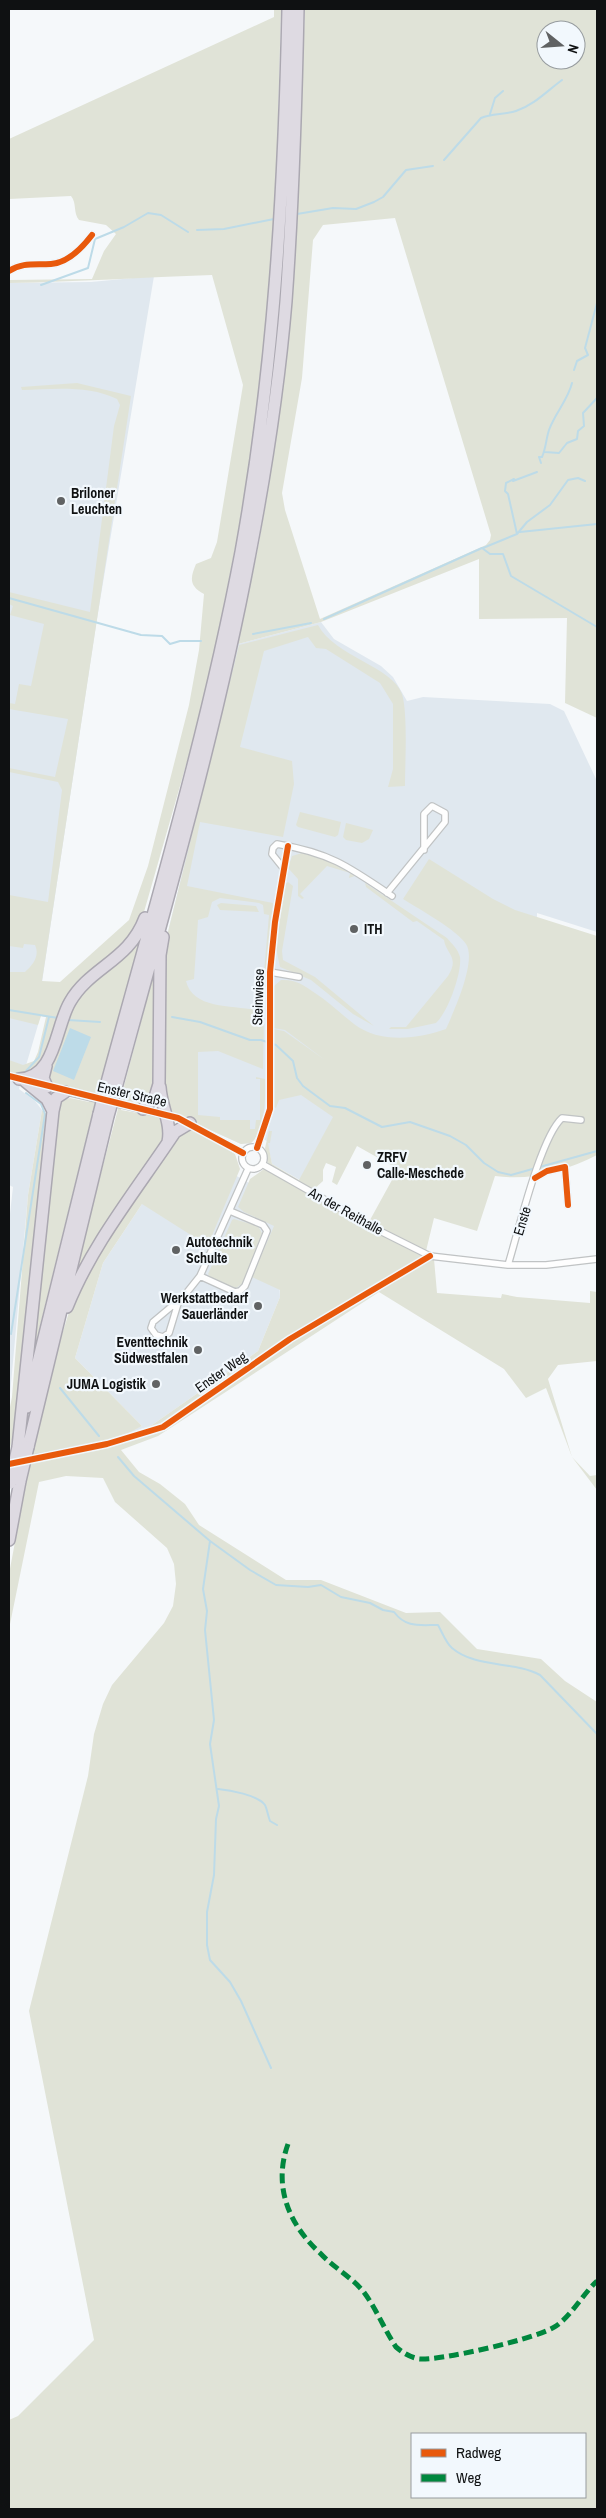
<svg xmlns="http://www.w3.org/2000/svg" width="606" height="2518" viewBox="0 0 606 2518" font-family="'Archivo Narrow',sans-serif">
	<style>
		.built { fill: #e0e8ef }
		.green { fill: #e0e3d7; fill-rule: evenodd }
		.water { fill: #bddbe8 }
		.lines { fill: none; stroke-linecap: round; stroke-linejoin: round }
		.stream { stroke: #bddbe8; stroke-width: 2 }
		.minor-casing { stroke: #c0c3c4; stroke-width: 8 }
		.motorway-casing { stroke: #aba8b1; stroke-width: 14 }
		.minor { stroke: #fefefe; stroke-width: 5.5 }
		.motorway { stroke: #dedae2; stroke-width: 11 }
		.motorway-bridge-casing { stroke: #aba8b1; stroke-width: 14; stroke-linecap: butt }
		.motorway-bridge { stroke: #dedae2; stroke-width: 11 }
		.quiet { stroke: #00873e; stroke-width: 5; stroke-dasharray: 10 5; stroke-linecap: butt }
		.cycleway-casing { stroke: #f2f8fd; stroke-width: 9 }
		.cycleway { stroke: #e8590c; stroke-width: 6 }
		.poi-dot { fill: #606263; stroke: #f2f8fd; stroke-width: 2 }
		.labels { text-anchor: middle; stroke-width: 4.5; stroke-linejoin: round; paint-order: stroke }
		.poi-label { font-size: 14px; font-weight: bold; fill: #0f1112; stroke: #f2f8fd; text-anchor: start }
		.street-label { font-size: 14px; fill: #0f1112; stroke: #f2f8fd }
	</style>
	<rect width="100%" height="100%" fill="#f5f8fa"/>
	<!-- built -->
	<path class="built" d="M154,276L96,625L42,982L38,1025L19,1089L35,1101L42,1110L28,1195L9,1406V1223L13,1187L9,1185V283L91,282Z
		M321,622L334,639L381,666L393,677L407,701L423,697L550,704L564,711L596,779L597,923V932L537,913L534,1034L526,1073L373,1089L305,1183L272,1164L267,1141L256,1136L251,1143L241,1144L172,1113L164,1031L167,936L238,644Z
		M274,1174L280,1297L258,1351L152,1425L114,1439L142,1426L75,1358L103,1263L142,1204L235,1175L249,1183Z"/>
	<!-- green -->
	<path class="green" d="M274,9H281L275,225L256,425L237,538L217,641L194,737L142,919L130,939L81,980L66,997L40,1067L18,1076L9,1073V1060L23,1065L34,1061L38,1052L46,1017L41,1016L38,1025L9,1018V972H25C33,965 40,956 35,945L24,944L23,948L9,946V895L48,902L62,790L58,782L9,772V768L55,777L68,719L9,709V703L15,704L19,684L31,686L44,624L10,615L13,606L9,604V592L90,612L114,426L120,405L117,399C89,385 53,389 22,390L21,387L77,383L131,396L42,981L60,982L129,920L148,866L189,705L199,650L204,594C189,586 190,578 196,564L211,558L217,542L243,385L212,275C144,277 77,282 9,283V280L92,279L104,251L116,234L106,225L79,220C73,213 77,203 71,196L9,199V139L274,17Z
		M305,9H597V718L565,703L567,618L479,619V559L321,622L238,644L259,543L269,484L293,292ZM546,30H576V60H546ZM395,218L491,535L490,540L486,545L320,619L285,510L282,493L302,378L313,240L323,225Z
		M318,625C335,657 392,666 402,694C408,714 405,764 405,786L388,787L393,769V704L380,683L326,649L316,648L308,637L264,651L240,747L292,761L294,784L283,837L200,822L187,886L273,903L264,1003L257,1001L258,995H262L269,915L264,914L263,905L259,903L220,898L212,902L208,917L198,920L194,979L186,981C193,1012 240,1004 264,1012L263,1069L218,1051L198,1052V1115L220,1117V1120H250V1129H255L256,1120H260V1079H256V1077L265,1079C266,1096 265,1132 251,1143L241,1144L167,1110L163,1095L167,936L239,645Z
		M300,812L341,822L338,835L335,837L298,827L296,825Z
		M346,823L373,830L369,839L362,843L346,840L343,837Z
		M302,853L329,861L355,876L349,878L350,873L327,866L300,894L304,898L302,899L298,896V879L288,868L292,856Z
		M429,859L493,899L515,910L597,936V1155C566,1171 531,1181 495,1176L477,1231L434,1218L426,1251L385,1232L370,1220L398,1169L357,1146L337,1185L332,1182L336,1167L326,1163L323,1170V1181L313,1190L268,1165L265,1148L269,1131H272L270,1143H268L272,1164L299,1180L333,1117L301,1095L279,1100L276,1108L274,1107L273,1029L284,1031L325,1060L285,1030L273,1028L274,986L281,980C295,979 304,985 315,993C329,1002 341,1014 354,1024C380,1044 418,1039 446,1029C454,1011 477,961 466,944C457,930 419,909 403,899Z
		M288,882L293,886L282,951L283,960L315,977L374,1026L353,1014L311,980L280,967L276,948L285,884Z
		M365,883L447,938C452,944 458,949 460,957C462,973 448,1012 436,1023L408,1029H389L391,1027H406L448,976C460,957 446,954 444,940L417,921L413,922L366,887Z
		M221,903L256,906L259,912L220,910L217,905Z
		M141,938L95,1103L31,1362L58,1101L70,1098L89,1102L91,1095L52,1086L46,1077C55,1052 61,1024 76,1002C93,977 121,960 141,938Z
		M157,961L156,1084L151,1098L142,1104L124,1100L121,1110L160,1117L166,1136L70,1291Z
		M42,1110L49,1119L17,1417L9,1453V1412L12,1397L28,1195Z
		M188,1128L215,1141L235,1154L240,1169L208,1245L200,1247L194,1241V1237L142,1204L103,1263L75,1358L142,1426L121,1437L152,1425L258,1351L280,1297V1290L252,1277L274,1226L244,1212L238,1207L250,1179L264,1169L424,1256L427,1261L434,1259L437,1293L501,1298L502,1294L517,1297L590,1303V1291L597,1292V1361L558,1365L548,1379L572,1457L590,1476L597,1475V1490L572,1457L546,1388L526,1398L504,1369L379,1292L158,1436L121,1450L139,1472L160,1484L185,1504L199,1525L286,1580H321L406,1613L440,1612L477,1649L541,1659L565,1681L597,1702V2509H9V2420L18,2416L94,2340L29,2011L88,1776L94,1734L103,1704L112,1685L164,1623L173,1606L176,1584L174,1564L167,1548L115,1502L103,1478L66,1476L39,1482L9,1629V1574L28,1473L60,1341L70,1309L90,1269L177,1134ZM412,2434H585V2497H412Z
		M234,1219L258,1226L262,1233L243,1283L236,1288L212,1279L208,1274L232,1220Z"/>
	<!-- water -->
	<path class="water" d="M70,1028L91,1037L74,1080L53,1071Z"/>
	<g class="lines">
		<!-- stream -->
		<path class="stream" d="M490,114L495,98L503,91
			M444,160L481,118C492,113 504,115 516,111C534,105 547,91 562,80
			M297,214L333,208L356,209L374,202L383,197L406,170L433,166
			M197,230L224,229L274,219
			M41,285L88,268L95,239L124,227L148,213L161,215L188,232
			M574,370L577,361L588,355L585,348L597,303
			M545,452L559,453L567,443L577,439L578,431L584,426L583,413L597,398
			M541,463L539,457H542C546,448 546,439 549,430C555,413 568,400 572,383
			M520,532L597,524
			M517,534L527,522L550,505L568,480L578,478L585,481
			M483,548L517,534L508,494L505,491L506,483L514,479L513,481L537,472
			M9,598L141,635L162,636L170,644L180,641H201
			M324,619L482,548L490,554H503L511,576L597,627
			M253,634L311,623
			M9,1010L58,1018
			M172,1017L200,1022L250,1040H261L276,1045L293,1061L297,1078L303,1086L330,1106L345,1108L382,1127L410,1122L450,1136L466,1145L484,1163L498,1172L511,1175L597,1151
			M68,1020L100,1022
			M26,1071L39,1057L49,1017
			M11,1334L45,1114L41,1104L26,1093
			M60,1388L99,1436
			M118,1457L134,1476L210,1541L250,1570L276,1585L308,1587L321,1585L341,1597L370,1603L383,1610L394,1612C406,1628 419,1625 438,1625C442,1632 446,1643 452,1648C475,1668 514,1661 540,1675L597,1734
			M210,1541L203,1589L207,1611L205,1630L214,1720L210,1744L219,1806L216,1819L214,1875L207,1912V1945L210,1960L230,1982L241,2001L271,2068
			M218,1789C229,1790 258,1795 265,1805C267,1809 268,1816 270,1821L277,1825"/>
		<defs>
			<path id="minor" d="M9,271C23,262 34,265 51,264C68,263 82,248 92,235
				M284,869L272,854L273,848L277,844C330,853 348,866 392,896
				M387,893L445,822V813L432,806L424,814V850
				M270,972L299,977
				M9,1076L19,1079
				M45,1087L178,1118L243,1153
				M242 1158a11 11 0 1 1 22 0a11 11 0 1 1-22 0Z
				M257,1148L270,1109V972L275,922L288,846
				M262,1164L380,1231L430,1256L508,1265H546L597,1259
				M535,1178L547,1171L565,1167L568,1205
				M508,1265C518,1233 540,1138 562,1118L581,1120
				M200,1276L235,1292L240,1291L245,1286L267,1231L263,1225L230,1211
				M179,1300L169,1333L163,1337L156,1335L151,1328L153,1322L184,1296L200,1276L248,1169
				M25,1460L107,1444L163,1427L290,1339L430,1256"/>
			<path id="motorway" d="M46,1066L43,1078L47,1087
				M19,1079C56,1078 55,1027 70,1002C90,967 129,961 145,918
				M106,1086C154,909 207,732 241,552C274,370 284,192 288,9
				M160,1087C161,1106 172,1124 168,1142
				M116,1088C164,911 216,734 250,553C266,470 279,385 286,301C293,204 296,106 298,9
				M143,1109L155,1097L159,1084L160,955L163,937
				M53,1111L56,1098L65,1092
				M67,1307C92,1244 138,1188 175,1132L190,1123
				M27,1407L99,1114
				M18,1447L53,1111L47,1099L25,1081
				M28,1447L108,1116
				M9,1540L20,1481"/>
		</defs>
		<!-- minor casing -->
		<use href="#minor" class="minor-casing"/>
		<!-- motorway casing -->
		<use href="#motorway" class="motorway-casing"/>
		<!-- minor -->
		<use href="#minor" class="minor"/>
		<!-- motorway -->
		<use href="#motorway" class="motorway"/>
		<defs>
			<path id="motorway-bridge" d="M99,1114L106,1086
				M108,1116L116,1088
				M20,1481L28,1447
				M10,1483L18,1447"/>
		</defs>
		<!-- motorway-bridge casing -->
		<use href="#motorway-bridge" class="motorway-bridge-casing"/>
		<!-- motorway-bridge -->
		<use href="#motorway-bridge" class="motorway-bridge"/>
		<!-- quiet -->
		<path class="quiet" d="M288,2144C273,2185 288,2224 320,2253C333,2267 350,2276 363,2291C376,2308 384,2329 396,2347C403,2353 410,2357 419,2359C440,2361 540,2338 556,2326C572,2315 583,2294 597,2281"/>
		<defs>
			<path id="cycleway" d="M9,271C23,262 34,265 51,264C68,263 82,248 92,235
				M9,1076L178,1118L243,1153
				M257,1148L270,1109V972L275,922L288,846
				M535,1178L547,1171L565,1167L568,1205
				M9,1464L107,1444L163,1427L290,1339L430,1256"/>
		</defs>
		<!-- cycleway casing -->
		<use href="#cycleway" class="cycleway-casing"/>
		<!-- cycleway -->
		<use href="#cycleway" class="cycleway"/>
	</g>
	<!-- markers -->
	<g class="poi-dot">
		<circle cx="61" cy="501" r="5"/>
		<circle cx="354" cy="929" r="5"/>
		<circle cx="367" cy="1165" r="5"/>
		<circle cx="176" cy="1250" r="5"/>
		<circle cx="258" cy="1306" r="5"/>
		<circle cx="198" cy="1350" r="5"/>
		<circle cx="156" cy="1384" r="5"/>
	</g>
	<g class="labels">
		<!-- poi labels -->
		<g class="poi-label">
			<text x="71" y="498">Briloner<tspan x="71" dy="16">Leuchten</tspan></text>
			<text x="364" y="934">ITH</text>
			<text x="377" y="1162">ZRFV<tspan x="377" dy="16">Calle-Meschede</tspan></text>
			<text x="186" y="1247">Autotechnik<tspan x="186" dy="16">Schulte</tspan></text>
			<text x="248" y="1303" text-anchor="end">Werkstattbedarf<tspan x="248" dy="16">Sauerländer</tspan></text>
			<text x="188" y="1347" text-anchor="end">Eventtechnik<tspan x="188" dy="16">Südwestfalen</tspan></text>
			<text x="146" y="1389" text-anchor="end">JUMA Logistik</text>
		</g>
		<!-- street labels -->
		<g class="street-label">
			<text transform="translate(258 997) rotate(-88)" y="5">Steinwiese</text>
			<text transform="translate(132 1094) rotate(13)" y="5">Enster Straße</text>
			<text transform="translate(346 1211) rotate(29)" y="5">An der Reithalle</text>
			<text transform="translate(522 1221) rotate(-73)" y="5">Enste</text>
			<text transform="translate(221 1372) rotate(-35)" y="5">Enster Weg</text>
		</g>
	</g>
	<!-- border -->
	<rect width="606" height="2518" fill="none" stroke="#0f1112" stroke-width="20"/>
	<!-- legend -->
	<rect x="411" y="2433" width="175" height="65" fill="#f2f8fd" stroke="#979c9f"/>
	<rect x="421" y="2449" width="25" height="8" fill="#e8590c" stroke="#979c9f"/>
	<text x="456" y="2458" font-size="15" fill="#0f1112">Radweg</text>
	<rect x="421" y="2474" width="25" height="8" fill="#00873e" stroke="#979c9f"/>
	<text x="456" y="2483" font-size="15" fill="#0f1112">Weg</text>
	<!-- north arrow -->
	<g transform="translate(561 45) rotate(107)"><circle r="24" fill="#f2f8fd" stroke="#979c9f"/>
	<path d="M0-4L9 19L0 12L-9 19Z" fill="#606263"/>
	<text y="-8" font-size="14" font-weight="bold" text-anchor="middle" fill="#0f1112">N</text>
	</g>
</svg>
